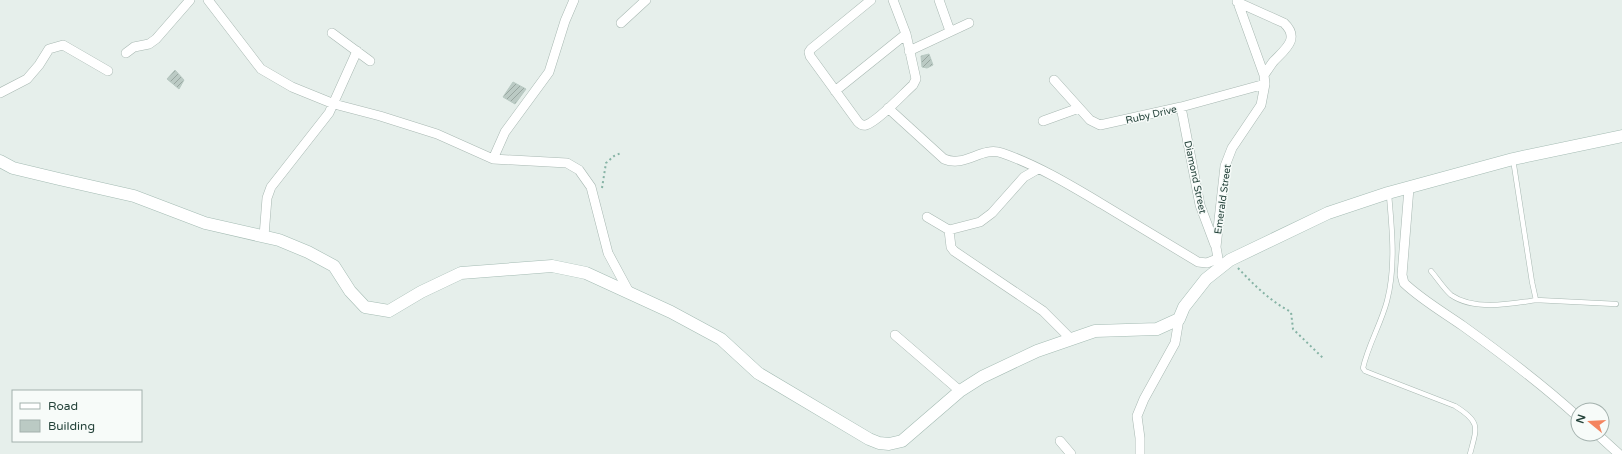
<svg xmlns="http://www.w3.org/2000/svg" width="1622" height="454" viewBox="0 0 1622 454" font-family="'Varela Round',sans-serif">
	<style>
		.building { fill: url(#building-hatch); stroke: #b8c9c2 }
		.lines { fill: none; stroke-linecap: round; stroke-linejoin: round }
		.lane-casing { stroke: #a8b8b2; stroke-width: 5.5 }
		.street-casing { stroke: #a8b8b2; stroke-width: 10 }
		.secondary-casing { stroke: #a4bbb3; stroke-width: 13 }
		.path { stroke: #86b3a5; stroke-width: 2; stroke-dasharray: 2 3; stroke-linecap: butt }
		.lane { stroke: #fff; stroke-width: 4.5 }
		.street { stroke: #fff; stroke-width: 9 }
		.secondary { stroke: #fff; stroke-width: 12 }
		.labels { text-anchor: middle; stroke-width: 3; stroke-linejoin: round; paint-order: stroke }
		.street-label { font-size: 10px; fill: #24423a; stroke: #f7fbf9 }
	</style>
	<defs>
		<pattern id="building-hatch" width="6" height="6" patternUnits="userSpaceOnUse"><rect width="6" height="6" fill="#bbcac4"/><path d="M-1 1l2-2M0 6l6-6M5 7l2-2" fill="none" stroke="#98a6a0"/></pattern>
	</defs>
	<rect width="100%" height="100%" fill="#e6efeb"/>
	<!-- building -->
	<path class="building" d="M929,54L933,65L927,68L922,67L921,56Z
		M175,70L184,80L179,89L167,79Z
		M513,82L526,89L515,104L503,97Z"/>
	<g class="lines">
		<defs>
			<path id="lane" d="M1513,159L1532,282L1536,300L1616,304
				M1389,195C1392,229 1396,267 1387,301C1381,324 1368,345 1363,368L1365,371L1375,375L1455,406C1481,422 1477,427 1470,454
				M1431,271C1437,278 1444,289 1451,295C1474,311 1511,304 1536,300"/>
			<path id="street" d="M208,0L261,69L292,87L334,104L380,116L437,134L493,159L567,163L579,170L591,187L608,253L629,292
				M871,0L811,49L809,52L810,56L858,122C861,125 863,126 866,125C878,121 902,95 913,85L916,79L906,34L893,0
				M939,0L950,31
				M1237,2L1284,23C1301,39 1284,50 1273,62C1270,66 1267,71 1264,75
				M621,23L646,0
				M332,33L370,61
				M909,51L969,23
				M126,53L134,47L149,44L156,39L190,0
				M1054,80L1090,120L1100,125L1181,107L1265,84
				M835,91L906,34
				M0,93L27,79L39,65L49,49L63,45L108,71
				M1181,107L1200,205L1215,245
				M888,108L944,159C966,168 981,146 1002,153C1037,165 1070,185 1102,204C1134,223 1166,243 1198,262L1207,263L1217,259
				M1043,121L1079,108
				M493,159L505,132L549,72L565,21L574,0
				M1409,188L1402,275L1404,283C1422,300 1443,312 1463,326C1502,354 1543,385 1578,417
				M927,217L949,230L951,247L954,251L1043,311L1071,339
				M949,230L980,222L992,213L1024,177L1038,169
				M264,236L267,198L271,187L329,113L357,51
				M1219,264L1216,247L1225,166L1232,148L1261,105L1265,84L1264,75L1237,0
				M895,335L960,391
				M1597,434L1619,454
				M1060,441L1071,454
				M1140,454V438L1137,416L1144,399L1175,343L1179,319"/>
			<path id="secondary" d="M0,161L13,168L59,179L134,196L205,223L279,240L308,252L334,266L350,291L365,307L389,311L421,292L461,273L552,266L586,273L671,312L721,339L758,373L869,439L879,443L889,444L902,441L960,391L982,377L1037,351L1095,331L1157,329L1179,319L1184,307L1206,279L1230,260L1328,213L1388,193L1513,159L1622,136"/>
		</defs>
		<!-- lane casing -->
		<use href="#lane" class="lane-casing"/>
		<!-- street casing -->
		<use href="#street" class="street-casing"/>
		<!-- secondary casing -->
		<use href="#secondary" class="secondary-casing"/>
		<!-- path -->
		<path class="path" d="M602,188L606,163L614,156L621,153
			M1238,268C1254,285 1270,301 1291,312L1293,329L1323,358"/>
		<!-- lane -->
		<use href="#lane" class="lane"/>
		<!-- street -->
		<use href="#street" class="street"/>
		<!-- secondary -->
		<use href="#secondary" class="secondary"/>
	</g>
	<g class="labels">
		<!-- street labels -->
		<g class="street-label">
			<text transform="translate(1151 114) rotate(-13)" y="4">Ruby Drive</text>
			<text transform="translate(1196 177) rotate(78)" y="4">Diamond Street</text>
			<text transform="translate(1222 199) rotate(-82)" y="4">Emerald Street</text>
		</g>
	</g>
	<!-- legend -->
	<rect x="12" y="390" width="130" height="52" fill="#f7fbf9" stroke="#a3b1ad"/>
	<rect x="20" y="403" width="20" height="6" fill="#ffffff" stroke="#a3b1ad"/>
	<text x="48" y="410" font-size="12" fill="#24423a">Road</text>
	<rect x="20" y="420" width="20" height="12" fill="#bbcac4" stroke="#a3b1ad"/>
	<text x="48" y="430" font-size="12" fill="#24423a">Building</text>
	<!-- north arrow -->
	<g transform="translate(1590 422) rotate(288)"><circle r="19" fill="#f7fbf9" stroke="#a3b1ad"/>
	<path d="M0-3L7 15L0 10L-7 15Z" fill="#f4845f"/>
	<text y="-6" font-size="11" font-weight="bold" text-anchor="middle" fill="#24423a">N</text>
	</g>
</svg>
